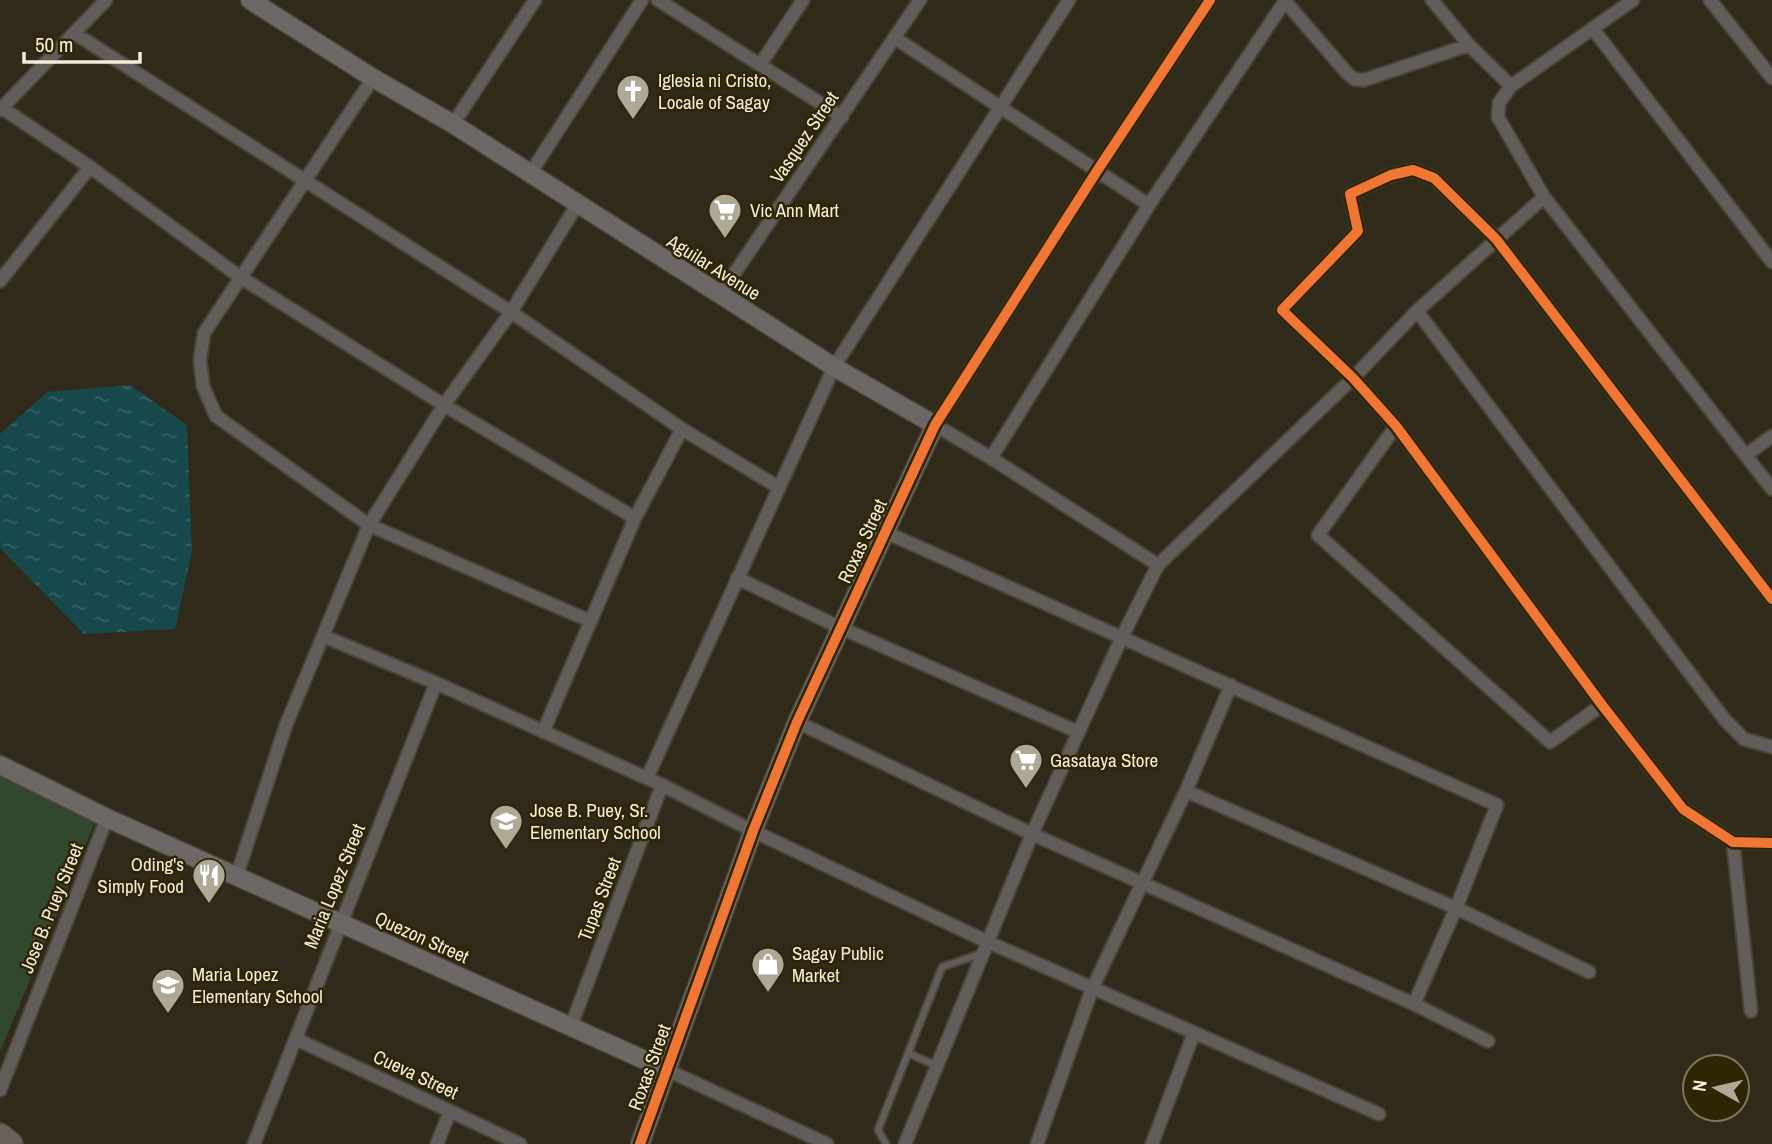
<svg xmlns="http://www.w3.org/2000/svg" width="1772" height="1144" viewBox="0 0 1772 1144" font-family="'Archivo Narrow',sans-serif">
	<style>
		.park { fill: #32482e }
		.water { fill: url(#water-ripples) }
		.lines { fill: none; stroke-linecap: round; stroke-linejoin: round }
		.lane-casing { stroke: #494436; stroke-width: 10 }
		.street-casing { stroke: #494436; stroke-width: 16 }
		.secondary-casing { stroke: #494436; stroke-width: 21 }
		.highway-casing { stroke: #494436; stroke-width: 26 }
		.lane { stroke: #625d5b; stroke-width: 6 }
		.street { stroke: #625d5b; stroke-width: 12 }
		.secondary { stroke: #6d6766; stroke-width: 18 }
		.highway { stroke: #68615b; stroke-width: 23 }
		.cycleway-casing { stroke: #2f2504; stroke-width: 15 }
		.cycleway { stroke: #f07635; stroke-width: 10 }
		.labels { text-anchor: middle; stroke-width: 5; stroke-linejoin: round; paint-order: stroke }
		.poi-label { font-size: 19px; fill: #f3ecda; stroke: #2f2504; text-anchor: start }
		.street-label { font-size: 19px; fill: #f3ecda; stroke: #2f2504 }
	</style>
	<defs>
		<pattern id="water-ripples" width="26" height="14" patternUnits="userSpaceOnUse" patternTransform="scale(1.75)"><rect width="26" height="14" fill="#16484c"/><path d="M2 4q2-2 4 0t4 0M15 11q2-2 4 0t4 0" fill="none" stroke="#386365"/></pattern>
	</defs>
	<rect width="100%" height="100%" fill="#2f2a19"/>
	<!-- park -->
	<path class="park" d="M0,775L95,822L0,1052Z"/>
	<!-- water -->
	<path class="water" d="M130,385L187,425L192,552L175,629L84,634L0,548V434L47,392Z"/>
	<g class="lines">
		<defs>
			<path id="lane" d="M908,1053L937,1066
				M886,1144L878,1130L942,967L983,953"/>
			<path id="street" d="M658,0L842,117
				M1284,0L1347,73L1354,79L1364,80L1469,45
				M1432,0L1469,45L1511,86
				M1633,0L1511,86L1499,103L1498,117L1544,197L1772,489
				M1710,0L1772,78
				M1593,29L1772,262
				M74,33L511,312L682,429L778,487
				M895,38L1149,205
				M760,65L803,0
				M373,78L204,333L200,360L203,386L216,416L369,525L590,621
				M2,108L90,167L240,277L444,405L635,518
				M0,110L106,0
				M453,124L535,0
				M530,174L642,0
				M0,281L90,167
				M719,296L920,0
				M1417,311L1725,720L1744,739L1772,747
				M1396,426L1318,535L1550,742L1602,705
				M1746,455L1772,436
				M991,458L1149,205L1285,1
				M885,532L1497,805L1456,908L1414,1004
				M1158,565L991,458L935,425L1097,171L1210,0
				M737,578L841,628L1078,732
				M1772,599L1496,239L1434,178L1413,170L1391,175L1350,194L1358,231L1282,310L1353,378L1396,426L1602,705L1683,809L1733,842L1772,843
				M323,636L436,683L662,785L753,831L988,942L1379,1114
				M797,722L1032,834L1414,1004L1488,1041
				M543,732L635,518L682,429
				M647,778L834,367L1069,0
				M1186,791L1456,908L1589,972
				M1733,842L1751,1011
				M237,875L286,725L369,525L444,405L511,312L577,205
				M571,1026L662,785
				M296,1039L520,1144
				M667,1070L827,1144
				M0,1090L107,818
				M254,1144L436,683
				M437,1144L450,1111
				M905,1144L1032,834L1122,637L1158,565L1353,378L1417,311L1544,197
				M1037,1144L1092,989L1186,791L1231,685
				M1152,1144L1194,1033"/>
			<path id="secondary" d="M250,0L373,78L453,124L834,367L935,425L797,722L753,831L640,1144
				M0,765L107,818L667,1070"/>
			<path id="highway" d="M0,1135L11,1144"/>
		</defs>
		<!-- lane casing -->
		<use href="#lane" class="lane-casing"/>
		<!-- street casing -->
		<use href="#street" class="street-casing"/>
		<!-- secondary casing -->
		<use href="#secondary" class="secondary-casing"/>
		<!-- highway casing -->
		<use href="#highway" class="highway-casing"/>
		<!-- lane -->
		<use href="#lane" class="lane"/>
		<!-- street -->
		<use href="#street" class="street"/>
		<!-- secondary -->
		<use href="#secondary" class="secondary"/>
		<!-- highway -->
		<use href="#highway" class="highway"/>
		<defs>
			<path id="cycleway" d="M1772,599L1496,239L1434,178L1413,170L1391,175L1350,194L1358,231L1282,310L1353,378L1396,426L1602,705L1683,809L1733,842L1772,843
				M640,1144L753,831L797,722L935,425L1097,171L1210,0"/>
		</defs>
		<!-- cycleway casing -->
		<use href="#cycleway" class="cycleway-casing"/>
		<!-- cycleway -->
		<use href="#cycleway" class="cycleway"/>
	</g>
	<!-- icons -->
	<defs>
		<symbol id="church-pin" viewBox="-11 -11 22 30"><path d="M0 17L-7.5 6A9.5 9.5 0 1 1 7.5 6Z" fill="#aea896" stroke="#2f2504"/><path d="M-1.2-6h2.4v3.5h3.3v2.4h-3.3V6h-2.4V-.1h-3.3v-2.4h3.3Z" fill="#fff"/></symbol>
		<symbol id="supermarket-pin" viewBox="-11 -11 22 30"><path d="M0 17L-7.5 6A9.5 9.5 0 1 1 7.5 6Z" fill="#aea896" stroke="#2f2504"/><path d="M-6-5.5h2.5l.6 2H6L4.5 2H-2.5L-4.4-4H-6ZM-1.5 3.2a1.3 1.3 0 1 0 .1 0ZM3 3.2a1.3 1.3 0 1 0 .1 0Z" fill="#fff"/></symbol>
		<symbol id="school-pin" viewBox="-11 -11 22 30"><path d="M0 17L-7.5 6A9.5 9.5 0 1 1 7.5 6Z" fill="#aea896" stroke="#2f2504"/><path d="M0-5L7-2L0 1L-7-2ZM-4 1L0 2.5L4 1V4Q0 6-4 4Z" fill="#fff"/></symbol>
		<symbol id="restaurant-pin" viewBox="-11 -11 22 30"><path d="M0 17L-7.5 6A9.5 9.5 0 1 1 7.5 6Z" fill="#aea896" stroke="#2f2504"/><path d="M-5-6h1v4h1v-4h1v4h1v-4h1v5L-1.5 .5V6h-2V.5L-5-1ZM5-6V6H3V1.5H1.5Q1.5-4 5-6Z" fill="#fff"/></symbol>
		<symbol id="shop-pin" viewBox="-11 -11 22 30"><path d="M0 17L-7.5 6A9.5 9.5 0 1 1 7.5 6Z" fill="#aea896" stroke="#2f2504"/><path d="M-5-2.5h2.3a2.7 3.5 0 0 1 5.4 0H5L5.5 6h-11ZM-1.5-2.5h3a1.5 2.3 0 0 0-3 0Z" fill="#fff"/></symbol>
	</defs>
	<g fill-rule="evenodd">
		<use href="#church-pin" x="614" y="72" width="38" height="52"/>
		<use href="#supermarket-pin" x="706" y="191" width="38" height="52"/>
		<use href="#supermarket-pin" x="1007" y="741" width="38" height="52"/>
		<use href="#school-pin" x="487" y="802" width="38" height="52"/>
		<use href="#restaurant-pin" x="190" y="856" width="38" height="52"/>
		<use href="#shop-pin" x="749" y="945" width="38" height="52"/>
		<use href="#school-pin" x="149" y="966" width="38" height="52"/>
	</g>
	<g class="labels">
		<!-- poi labels -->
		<g class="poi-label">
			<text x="658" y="87">Iglesia ni Cristo,<tspan x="658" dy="22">Locale of Sagay</tspan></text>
			<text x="750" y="217">Vic Ann Mart</text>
			<text x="1050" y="767">Gasataya Store</text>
			<text x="530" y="817">Jose B. Puey, Sr.<tspan x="530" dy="22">Elementary School</tspan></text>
			<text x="184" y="871" text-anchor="end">Oding's<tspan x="184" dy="22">Simply Food</tspan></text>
			<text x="792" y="960">Sagay Public<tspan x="792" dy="22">Market</tspan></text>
			<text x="192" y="981">Maria Lopez<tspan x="192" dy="22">Elementary School</tspan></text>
		</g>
		<!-- street labels -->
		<g class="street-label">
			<text transform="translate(804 137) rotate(-56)" y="7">Vasquez Street</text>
			<text transform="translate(714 267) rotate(32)" y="7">Aguilar Avenue</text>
			<text transform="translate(862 541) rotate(-65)" y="7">Roxas Street</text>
			<text transform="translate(334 886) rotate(-68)" y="7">Maria Lopez Street</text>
			<text transform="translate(599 899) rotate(-69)" y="7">Tupas Street</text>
			<text transform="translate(51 908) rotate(-68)" y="7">Jose B. Puey Street</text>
			<text transform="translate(422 937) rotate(24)" y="7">Quezon Street</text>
			<text transform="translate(649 1067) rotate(-70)" y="7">Roxas Street</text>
			<text transform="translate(416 1074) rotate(25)" y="7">Cueva Street</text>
		</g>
	</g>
	<!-- north arrow -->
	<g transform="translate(1716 1088) rotate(278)"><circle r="33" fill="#2f2504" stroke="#7d755a" stroke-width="2"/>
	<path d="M0-5L12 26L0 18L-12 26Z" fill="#aea896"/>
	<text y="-10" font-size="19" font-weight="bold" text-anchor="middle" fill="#f3ecda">N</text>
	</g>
	<!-- scale -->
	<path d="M24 52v10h116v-10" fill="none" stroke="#f3ecda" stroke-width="3.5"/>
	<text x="35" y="52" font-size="21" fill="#f3ecda" stroke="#2f2504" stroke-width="5" paint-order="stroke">50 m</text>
</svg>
